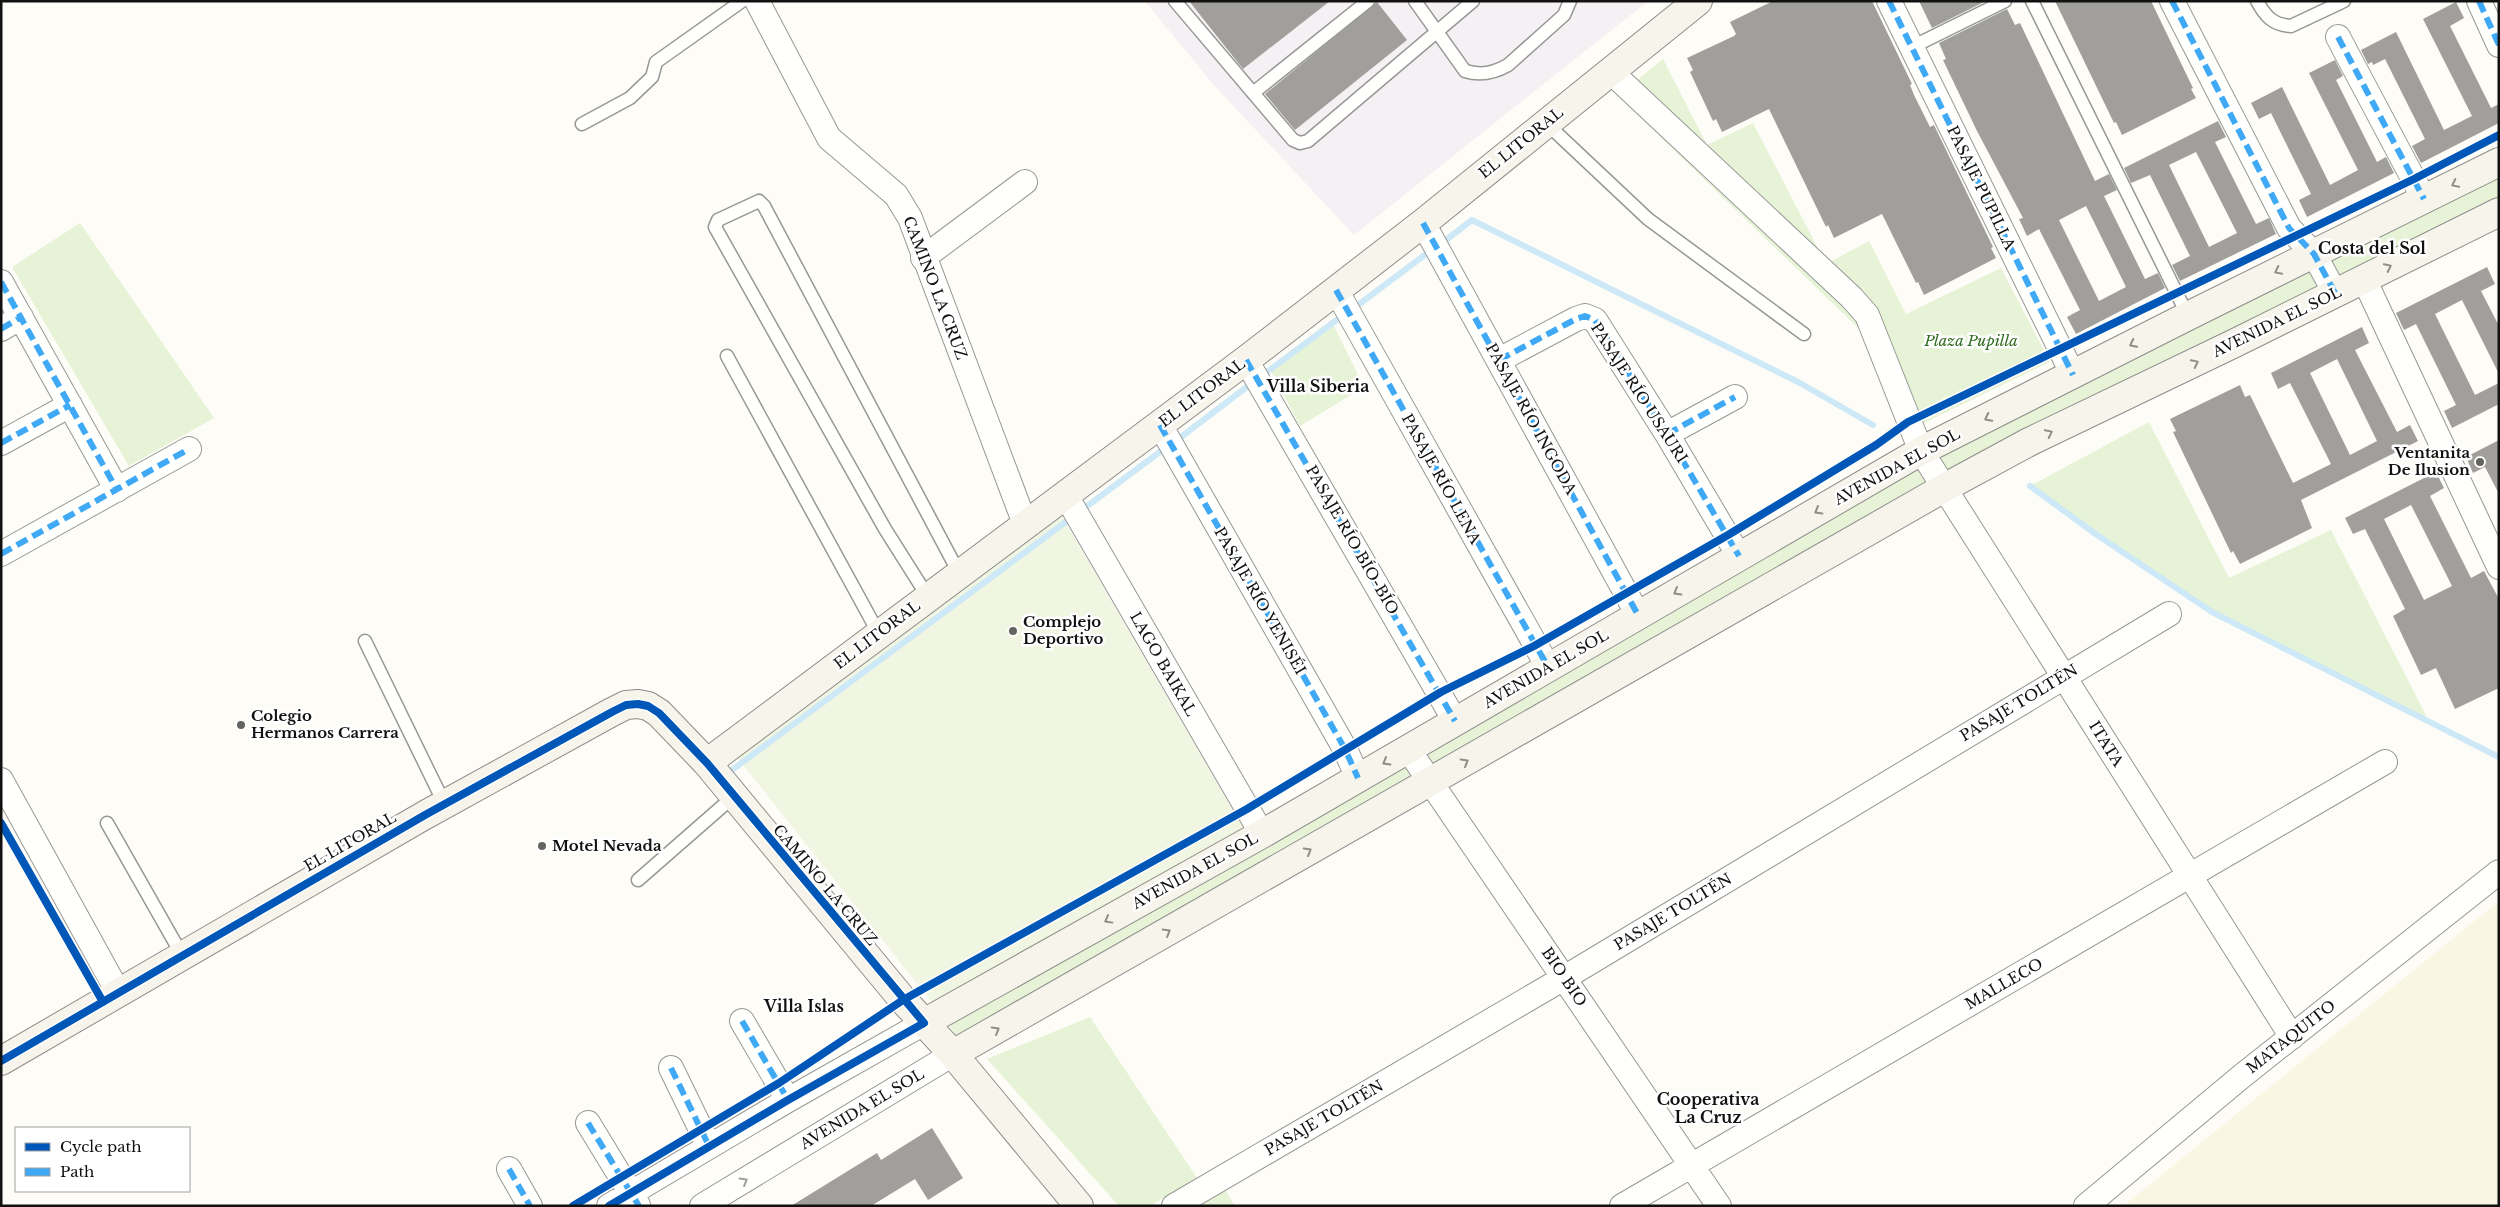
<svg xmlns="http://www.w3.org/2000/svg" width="2500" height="1207" viewBox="0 0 2500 1207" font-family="'Libre Baskerville',serif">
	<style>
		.industrial { fill: #f5f0f3 }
		.farmland { fill: #f9f7e4 }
		.green { fill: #e7f3d7 }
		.pitch { fill: #f0f6e1 }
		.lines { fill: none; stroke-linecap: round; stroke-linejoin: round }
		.stream { stroke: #cde8f7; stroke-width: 6 }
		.building { fill: #a19f9c; fill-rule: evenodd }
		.lane-casing { stroke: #979795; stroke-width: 15 }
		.street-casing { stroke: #979795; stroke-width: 26 }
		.secondary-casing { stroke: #8e8d8b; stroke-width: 30 }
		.lane { stroke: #fffffe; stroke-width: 12 }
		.street { stroke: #fffffe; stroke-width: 24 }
		.secondary { stroke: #f6f4eb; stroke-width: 28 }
		.quiet { stroke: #3fa9f5; stroke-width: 6; stroke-dasharray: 12 6; stroke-linecap: butt }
		.cycleway-casing { stroke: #fff; stroke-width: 11 }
		.cycleway { stroke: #0057b8; stroke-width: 8 }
		.oneway { stroke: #8f8e89 }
		.oneway2 { stroke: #a0a09f }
		.poi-dot { fill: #646362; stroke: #fff; stroke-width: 2 }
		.labels { text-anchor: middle; stroke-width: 5; stroke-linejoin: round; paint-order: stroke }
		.street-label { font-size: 15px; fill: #111; stroke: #fff }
		.park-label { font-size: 15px; font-style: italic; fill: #2f6b1f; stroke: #fff }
		.poi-label { font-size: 15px; font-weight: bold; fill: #111; stroke: #fff; text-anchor: start }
		.neighbourhood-label { font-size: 16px; font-weight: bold; fill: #111; stroke: #fff }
	</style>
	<rect width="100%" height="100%" fill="#fdfcf7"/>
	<!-- industrial -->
	<path class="industrial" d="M1145,1H1648L1354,235L1212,83Z"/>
	<!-- farmland -->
	<path class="farmland" d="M2499,901V1206H2123Z"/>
	<!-- green -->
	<path class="green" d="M1663,59L1707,145L1753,123L1826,264L1869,241L1906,314L2001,268L2050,362L1924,423L1879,348L1618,96Z
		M2499,170V204L2353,272L962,1042L948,1024L1900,466Z
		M80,223L214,418L129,466L12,267Z
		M1332,322L1364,387L1300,426L1270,369Z
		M2149,422L2229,578L2331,530L2430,723L2212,612L2097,535L2030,486Z
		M1090,1017L1197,1178L1150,1206H1119L987,1059Z
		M1224,1188L1235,1206H1193Z"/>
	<!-- pitch -->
	<path class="pitch" d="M1056,506L1245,831L935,1006L736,756Z"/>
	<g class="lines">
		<!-- stream -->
		<path class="stream" d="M1446,240L1472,220L1800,383L1873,425
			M1358,305L1426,254
			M1267,372L1338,319
			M1181,437L1248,386
			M2030,486L2097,535L2212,612L2499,757
			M1086,507L1161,451
			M732,770L1067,521"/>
	</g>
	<!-- building -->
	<path class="building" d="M1189,1H1330L1243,69Z
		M1773,1H1872L1912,84L1910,85L1914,95L1930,127L1934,125L1993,247L1991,248L1996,258L1924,295L1918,282L1916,283L1882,214L1834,238L1828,225L1826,227L1769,109L1722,132L1716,119L1713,121L1690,72L1693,70L1687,58L1734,36L1736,34L1730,22Z
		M1919,1H1986L1932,28Z
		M2055,1H2151L2193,88L2191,89L2196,98L2122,135L2116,122L2114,123Z
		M1377,2L1407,40L1295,130L1265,94Z
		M2456,2L2464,18L2450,26L2491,108L2499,104V123L2421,163L2412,146L2425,139L2385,59L2373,65L2372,62L2368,64L2361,50L2396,32L2444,130L2472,116L2423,19Z
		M2007,9L2015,25L2020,23L2095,181L2109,174L2117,190L2104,196L2145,279L2158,273L2165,288L2076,334L2067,317L2080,310L2039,229L2027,236L2019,219L2023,218L1977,131L1943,60L1946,59L1939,43ZM2086,206L2126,287L2099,301L2059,220Z
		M2335,60L2343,76L2336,80L2377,162L2386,157L2394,173L2307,217L2299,200L2311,194L2271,113L2259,119L2251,103L2282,87L2330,185L2358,170L2309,73Z
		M2218,121L2226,137L2215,142L2256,224L2269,218L2276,234L2180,281L2172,265L2190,256L2150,175L2131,183L2124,168ZM2196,152L2237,233L2209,247L2169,165Z
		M2487,267L2495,284L2481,291L2499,326V374L2462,300L2435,314L2475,395L2499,383V404L2452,428L2444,411L2456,405L2416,324L2404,330L2396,313Z
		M2362,327L2369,343L2355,350L2397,432L2410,425L2418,441L2301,500L2312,528L2240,564L2233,551L2231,553L2173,432L2176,431L2170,419L2240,385L2245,397L2250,395L2293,483L2331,464L2290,383L2278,389L2271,373ZM2337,359L2377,441L2350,455L2310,373Z
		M2499,440V494L2485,467L2473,473L2466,457Z
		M2436,472L2444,488L2430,496L2471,578L2484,571L2499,599V688L2455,709L2436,668L2421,675L2393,616L2405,609L2365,529L2353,534L2345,518ZM2411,505L2452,586L2424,600L2384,519Z
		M932,1128L963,1178L928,1200L915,1179L871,1206H791L877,1153L881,1160Z"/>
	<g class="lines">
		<defs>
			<path id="lane" d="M1175,1L1293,140L1300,143L1308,141L1473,1
				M1415,1L1465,71C1481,76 1494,73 1508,65L1564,15L1570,1
				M2032,1L2188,316
				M2257,1C2265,16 2273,25 2291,26L2344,1
				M1912,47L2005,1
				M1253,93L1368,1
				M1546,123L1648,219L1804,334
				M582,124L630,98L652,77L656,62L742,1
				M727,356L879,634
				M928,597L885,529L715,227L718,220L759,201L764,206L959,573
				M365,641L445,805
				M107,823L182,955
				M638,880L733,797"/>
			<path id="street" d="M757,1L829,138L896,195L910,218L1025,524
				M1889,1L2073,375
				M2172,1L2289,228L2314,254L2335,293
				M2479,1L2499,45
				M2338,37L2424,199
				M1610,71L1852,298L1867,315L1921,451L2292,1037
				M1423,223L1638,615
				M923,258L1025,182
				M2364,279L2499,567
				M1,282L117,490
				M1336,290L1548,667
				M1,329L21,317
				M1246,360L1455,721
				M1499,360L1576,319L1585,316L1595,320L1667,434L1739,556
				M1160,425L1345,749L1358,778
				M1667,434L1735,397
				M1,443L70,405
				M1065,494L1262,834
				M1,554L189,449
				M1408,749L1719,1206
				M1,780L118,992
				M742,1021L788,1100
				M671,1068L709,1146
				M588,1123L638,1205
				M509,1169L530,1206
				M609,1206L788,1100L924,1023
				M702,1206L953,1054
				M1174,1206L1564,978L2169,614
				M1622,1206L2385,762
				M2086,1206L2242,1076L2499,872"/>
			<path id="secondary" d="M707,763L1246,360L1423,223L1698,1
				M924,1023L1262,834L1921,451L2188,316L2499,162
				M953,1054L1944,488L2029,442L2235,343L2499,212
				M1,1061L425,815L612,712L626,705L638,704L648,706L659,713L707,763L903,1000L953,1054L1079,1206"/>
		</defs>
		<!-- lane casing -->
		<use href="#lane" class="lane-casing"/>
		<!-- street casing -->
		<use href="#street" class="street-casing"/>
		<!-- secondary casing -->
		<use href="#secondary" class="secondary-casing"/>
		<!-- lane -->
		<use href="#lane" class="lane"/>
		<!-- street -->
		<use href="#street" class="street"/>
		<!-- secondary -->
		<use href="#secondary" class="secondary"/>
		<!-- quiet -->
		<path class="quiet" d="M1889,1L2073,375
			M2172,1L2289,228L2314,254L2335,293
			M2479,1L2499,45
			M2338,37L2424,199
			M1423,223L1638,615
			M1,282L117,490
			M1336,290L1548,667
			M1,329L21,317
			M1246,360L1455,721
			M1499,360L1576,319L1585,316L1595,320L1667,434L1739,556
			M1160,425L1345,749L1358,778
			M1667,434L1735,397
			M1,443L70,405
			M1,554L189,449
			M742,1021L788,1100
			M671,1068L709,1146
			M588,1123L639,1206
			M509,1169L530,1206"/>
		<defs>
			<path id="cycleway" d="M1,823L103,1002
				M1,1061L425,815L612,712L626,705L638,704L648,706L659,713L707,763L924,1023L788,1100L609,1206
				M573,1206L779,1083L903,1000L1247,809L1441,692L1534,646L1728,535L1876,445L1908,422L2414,179L2499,135"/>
		</defs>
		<!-- cycleway casing -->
		<use href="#cycleway" class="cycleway-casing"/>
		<!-- cycleway -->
		<use href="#cycleway" class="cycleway"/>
	</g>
	<!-- one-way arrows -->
	<defs><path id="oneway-chevron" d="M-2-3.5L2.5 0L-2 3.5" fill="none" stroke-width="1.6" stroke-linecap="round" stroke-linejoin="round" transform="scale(1.25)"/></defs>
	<g class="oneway">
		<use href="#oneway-chevron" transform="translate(2455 184) rotate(154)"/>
		<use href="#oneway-chevron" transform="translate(2388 267) rotate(-26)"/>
		<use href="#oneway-chevron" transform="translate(2278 271) rotate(154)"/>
		<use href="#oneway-chevron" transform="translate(2133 344) rotate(153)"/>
		<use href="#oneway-chevron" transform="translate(2195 363) rotate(-26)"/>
		<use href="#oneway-chevron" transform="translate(1988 418) rotate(153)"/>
		<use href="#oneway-chevron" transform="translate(2049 433) rotate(-26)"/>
		<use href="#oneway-chevron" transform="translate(1818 511) rotate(150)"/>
		<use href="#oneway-chevron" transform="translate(1677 592) rotate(150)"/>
		<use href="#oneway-chevron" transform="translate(1386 762) rotate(150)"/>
		<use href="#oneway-chevron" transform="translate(1465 762) rotate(-30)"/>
		<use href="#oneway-chevron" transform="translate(1308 851) rotate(-30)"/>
		<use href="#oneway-chevron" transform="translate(1108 920) rotate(151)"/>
		<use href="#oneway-chevron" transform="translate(1167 932) rotate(-30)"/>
		<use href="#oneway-chevron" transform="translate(996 1030) rotate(-30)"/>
	</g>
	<use class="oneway2" href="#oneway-chevron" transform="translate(744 1181) rotate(-31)"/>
	<!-- markers -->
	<g class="poi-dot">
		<circle cx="2480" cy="462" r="5"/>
		<circle cx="1013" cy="631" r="5"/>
		<circle cx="241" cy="725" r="5"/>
		<circle cx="542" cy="846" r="5"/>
	</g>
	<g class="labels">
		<!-- street labels -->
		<g class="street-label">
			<text transform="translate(1521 143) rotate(-39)" y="5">EL LITORAL</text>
			<text transform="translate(1981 188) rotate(64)" y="5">PASAJE PUPILLA</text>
			<text transform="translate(935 288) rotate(69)" y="5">CAMINO LA CRUZ</text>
			<text transform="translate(2277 322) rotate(-26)" y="5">AVENIDA EL SOL</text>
			<text transform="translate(1202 393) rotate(-37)" y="5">EL LITORAL</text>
			<text transform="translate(1639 393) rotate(57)" y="5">PASAJE RÍO USAURI</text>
			<text transform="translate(1531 419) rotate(61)" y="5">PASAJE RÍO INGODA</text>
			<text transform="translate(1897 467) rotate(-29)" y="5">AVENIDA EL SOL</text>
			<text transform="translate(1441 479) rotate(61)" y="5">PASAJE RÍO LENA</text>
			<text transform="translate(1352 540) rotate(60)" y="5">PASAJE RÍO BÍO-BÍO</text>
			<text transform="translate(1260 601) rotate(60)" y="5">PASAJE RÍO YENISÉI</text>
			<text transform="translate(877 635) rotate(-37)" y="5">EL LITORAL</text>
			<text transform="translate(1163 664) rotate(60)" y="5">LAGO BAIKAL</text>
			<text transform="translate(1546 669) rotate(-30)" y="5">AVENIDA EL SOL</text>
			<text transform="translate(2019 703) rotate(-31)" y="5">PASAJE TOLTÉN</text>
			<text transform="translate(2106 744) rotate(58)" y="5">ITATA</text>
			<text transform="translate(350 842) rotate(-30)" y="5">EL LITORAL</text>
			<text transform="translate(1195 871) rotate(-29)" y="5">AVENIDA EL SOL</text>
			<text transform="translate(825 885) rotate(50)" y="5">CAMINO LA CRUZ</text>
			<text transform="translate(1673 912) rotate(-31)" y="5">PASAJE TOLTÉN</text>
			<text transform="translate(1564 977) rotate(56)" y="5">BIO BIO</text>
			<text transform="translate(2004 984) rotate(-30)" y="5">MALLECO</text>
			<text transform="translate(2291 1037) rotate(-38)" y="5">MATAQUITO</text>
			<text transform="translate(862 1109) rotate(-31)" y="5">AVENIDA EL SOL</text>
			<text transform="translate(1324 1118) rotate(-30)" y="5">PASAJE TOLTÉN</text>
		</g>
		<!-- park labels -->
		<g class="park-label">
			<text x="1971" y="346">Plaza Pupilla</text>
		</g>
		<!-- poi labels -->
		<g class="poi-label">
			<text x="2470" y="458" text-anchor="end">Ventanita<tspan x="2470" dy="17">De Ilusion</tspan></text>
			<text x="1023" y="627">Complejo<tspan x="1023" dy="17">Deportivo</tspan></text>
			<text x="251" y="721">Colegio<tspan x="251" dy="17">Hermanos Carrera</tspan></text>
			<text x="552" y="851">Motel Nevada</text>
		</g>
		<!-- neighbourhood labels -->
		<g class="neighbourhood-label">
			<text x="2372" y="254">Costa del Sol</text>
			<text x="1318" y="392">Villa Siberia</text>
			<text x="804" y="1012">Villa Islas</text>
			<text x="1708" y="1105">Cooperativa<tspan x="1708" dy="18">La Cruz</tspan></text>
		</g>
	</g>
	<!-- border -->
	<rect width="2500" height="1207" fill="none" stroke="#111111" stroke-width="5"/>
	<!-- legend -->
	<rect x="15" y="1127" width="175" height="65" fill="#ffffff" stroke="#a0a0a0"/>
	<rect x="25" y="1143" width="25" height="8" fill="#0057b8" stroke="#a0a0a0"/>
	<text x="60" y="1152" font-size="15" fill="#111111">Cycle path</text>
	<rect x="25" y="1168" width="25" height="8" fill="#3fa9f5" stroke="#a0a0a0"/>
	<text x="60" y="1177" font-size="15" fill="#111111">Path</text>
</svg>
